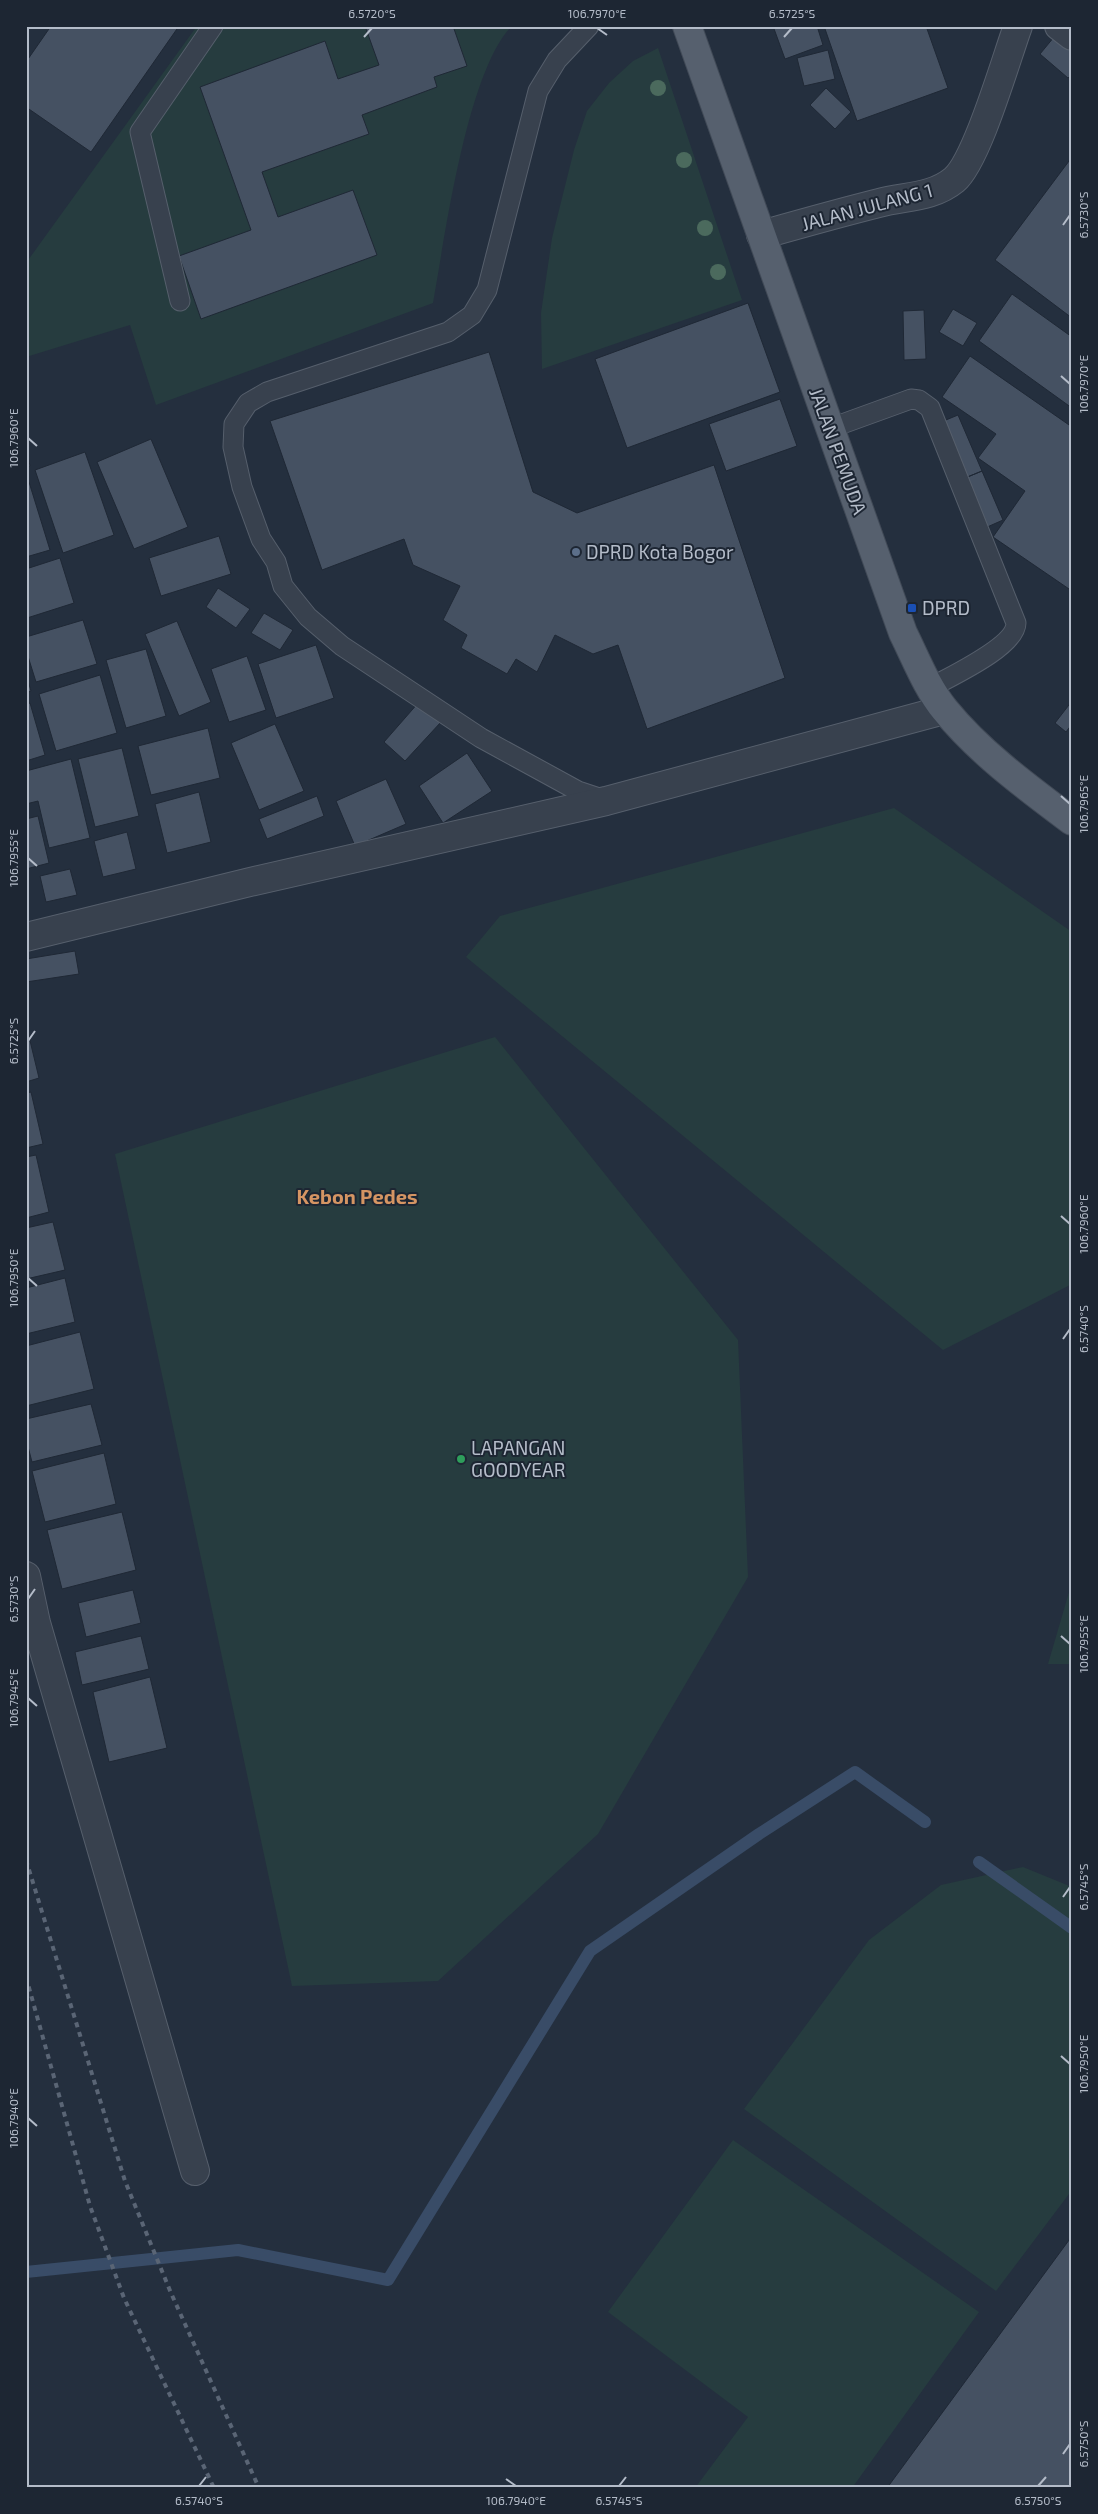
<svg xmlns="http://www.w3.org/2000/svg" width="1098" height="2514" viewBox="0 0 1098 2514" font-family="'Exo 2',sans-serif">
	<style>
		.green { fill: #263c3f }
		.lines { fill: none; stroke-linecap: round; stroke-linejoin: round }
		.stream { stroke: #394c67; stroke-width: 12 }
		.building { fill: #455162; stroke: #1f2835 }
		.service-casing { stroke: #565f6c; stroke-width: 21 }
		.minor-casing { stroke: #565f6c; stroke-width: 30 }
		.primary-casing { stroke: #414a57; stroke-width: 30 }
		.service { stroke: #38414e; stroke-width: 19 }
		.minor { stroke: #38414e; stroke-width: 28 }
		.primary { stroke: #56606e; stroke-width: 28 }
		.rail { stroke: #5a6575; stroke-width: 4; stroke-dasharray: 5 5; stroke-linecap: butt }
		.tree { fill: #4b6a5d }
		.ticks { fill: none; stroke: #b4bcc9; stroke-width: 2 }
		.service-dot { fill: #5c6f8a; stroke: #1d2633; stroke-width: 2 }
		.transit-dot { fill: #1a4fb4; stroke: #1d2633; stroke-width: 2 }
		.leisure-dot { fill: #2e9e5b; stroke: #1d2633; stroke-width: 2 }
		.labels { text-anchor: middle; stroke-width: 4; stroke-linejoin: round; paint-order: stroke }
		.street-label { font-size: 19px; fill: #b4bcc9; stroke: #1d2633 }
		.poi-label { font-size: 19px; fill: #b4bcc9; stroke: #1d2633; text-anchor: start }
		.neighbourhood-label { font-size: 20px; font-weight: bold; fill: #d59563; stroke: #1d2633 }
		.neatline { fill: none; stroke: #b4bcc9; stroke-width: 2 }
		.ticks-label { font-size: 12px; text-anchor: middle; fill: #b4bcc9 }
	</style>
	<rect width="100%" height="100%" fill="#242f3e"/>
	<!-- green -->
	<path class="green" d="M197,26H512C467,71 445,237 433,303L156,405L130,325L26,357V263Z
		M658,48L742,300L542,369L541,313L552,238L574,150L587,111L609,83L633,61Z
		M894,808L1072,932V1284L943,1350L466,957L500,916Z
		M495,1037L738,1340L748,1577L598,1834L438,1981L292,1986L115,1154Z
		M1072,1582V1664H1048Z
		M1023,1867L1072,1887V2190L996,2291L744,2109L869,1940L941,1885Z
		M733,2140L979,2312L852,2488H695L748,2417L608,2312Z"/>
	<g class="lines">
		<!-- stream -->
		<path class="stream" d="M979,1862L1072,1928
			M26,2272L238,2250L388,2280L590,1951L759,1834L855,1772L925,1822"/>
	</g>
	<!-- building -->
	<path class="building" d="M51,26H179L91,152L26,107V62Z
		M365,26H453L467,66L434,77L437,87L362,115L369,134L262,172L278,217L353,190L377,255L201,319L179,256L251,230L200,87L325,41L338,79L379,65Z
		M773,26H817L823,45L785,59Z
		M824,26H926L948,88L857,121Z
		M1059,31L1072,42V74L1068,78L1040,54Z
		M828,50L835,79L804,86L797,58Z
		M826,88L851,112L835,129L810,105Z
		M1072,157V318L995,260Z
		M1012,294L1072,337V408L979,341Z
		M748,303L780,392L627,448L595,359Z
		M953,309L977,323L963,346L939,332Z
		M924,310L926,359L904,360L903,311Z
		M489,352L533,492L577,513L714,465L785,678L647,729L618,645L593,654L555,635L537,672L516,659L507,674L461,648L467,635L443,620L460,586L413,565L404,539L322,570L270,421Z
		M970,356L1072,427V591L993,537L1025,491L978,458L996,434L942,397Z
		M780,399L797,446L726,471L709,424Z
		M958,415L982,471L965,478L941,422Z
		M151,439L188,527L134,549L97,462Z
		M26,447L30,466L26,467Z
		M85,452L114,535L63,553L35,470Z
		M982,471L1003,520L985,528L965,478Z
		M26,482H29L50,550L26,557Z
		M219,536L231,574L161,596L149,558Z
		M60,558L74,603L27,618L26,569Z
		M218,588L250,609L236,628L206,607Z
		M264,613L293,630L280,650L251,633Z
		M83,620L97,664L36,682L26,650V637Z
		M177,621L211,702L179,716L145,634Z
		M316,645L334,698L276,718L258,664Z
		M146,649L166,716L126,728L106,660Z
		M247,656L266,710L229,722L211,669Z
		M26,674L31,691L26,693Z
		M100,675L117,733L56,751L39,694Z
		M1072,701V724L1066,732L1055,723Z
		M419,702L441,722L405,761L384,742Z
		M30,703L45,755L26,761V704Z
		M275,724L304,791L259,810L231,743Z
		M208,728L220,778L151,795L138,746Z
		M122,748L139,816L95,827L78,759Z
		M467,753L492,791L443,823L419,786Z
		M71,759L90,838L49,848L38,801L26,804V771Z
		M386,779L406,824L355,846L336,801Z
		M199,792L211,842L167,853L155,804Z
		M317,796L324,816L267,839L259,819Z
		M38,816L49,863L26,869V819Z
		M127,832L136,869L103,877L94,841Z
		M70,869L77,895L46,902L40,876Z
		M75,951L79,974L26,982V959Z
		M26,1024L39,1078L26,1082Z
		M31,1092L43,1144L26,1148V1093Z
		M36,1155L49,1212L26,1218V1157Z
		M53,1222L65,1270L26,1279V1228Z
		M65,1278L75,1322L26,1334V1288Z
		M80,1332L94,1389L26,1406V1346Z
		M91,1404L102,1445L32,1462L26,1439V1419Z
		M104,1453L116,1504L45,1522L32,1471Z
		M122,1512L136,1570L62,1589L47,1530Z
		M133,1590L141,1623L86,1637L78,1603Z
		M141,1636L149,1669L82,1685L75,1652Z
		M150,1677L167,1748L109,1762L93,1692Z
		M1072,2236V2488H887Z"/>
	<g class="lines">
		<defs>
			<path id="service" d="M589,26L557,60L538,91L487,290L472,315L448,332L267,392L248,403L234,424L233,447L242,487L261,539L276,562L283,586L308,617L342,646L481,738L578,791L605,800
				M180,301L140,132L213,26
				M831,428L911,399L919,400L930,408L1016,623C1016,647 949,677 930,688"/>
			<path id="minor" d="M1059,26L1072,36
				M761,235C800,224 839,213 879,203C905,196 932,198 954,180C977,161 1006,59 1018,26
				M26,937L250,882L606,801L944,710
				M26,1576L36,1623L195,2171"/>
			<path id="primary" d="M687,26L903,633C916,659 927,688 945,710C980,753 1028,788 1072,821"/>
		</defs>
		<!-- service casing -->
		<use href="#service" class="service-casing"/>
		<!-- minor casing -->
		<use href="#minor" class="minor-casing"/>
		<!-- primary casing -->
		<use href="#primary" class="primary-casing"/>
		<!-- service -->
		<use href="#service" class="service"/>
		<!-- minor -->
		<use href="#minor" class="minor"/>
		<!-- primary -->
		<use href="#primary" class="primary"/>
		<!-- rail -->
		<path class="rail" d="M26,1860L125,2181L171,2293L259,2488
			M26,1977L90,2206L124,2298L214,2488"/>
	</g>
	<!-- trees -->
	<g class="tree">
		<circle cx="658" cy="88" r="8"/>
		<circle cx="684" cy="160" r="8"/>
		<circle cx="705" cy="228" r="8"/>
		<circle cx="718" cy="272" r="8"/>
	</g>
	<!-- ticks -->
	<path class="ticks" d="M597,28L607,35M364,37L372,28M784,37L792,28M1063,225L1070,215M1061,376L1070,384M28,438L37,446M1061,796L1070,804M28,858L37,866M28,1041L35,1031M1061,1216L1070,1224M28,1278L37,1286M1063,1339L1070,1329M28,1599L35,1589M1061,1636L1070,1644M28,1698L37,1706M1063,1897L1070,1887M1061,2056L1070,2064M28,2118L37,2126M1063,2454L1070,2444M506,2479L516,2486M199,2486L206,2477M619,2486L626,2477M1038,2486L1046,2477"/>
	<!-- markers -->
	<circle class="service-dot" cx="576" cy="552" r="5"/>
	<rect class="transit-dot" x="907" y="603" width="10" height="10" rx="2.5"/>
	<circle class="leisure-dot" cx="461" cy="1459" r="5"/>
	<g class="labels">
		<!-- street labels -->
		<g class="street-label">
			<text transform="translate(867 207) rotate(-15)" y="7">JALAN JULANG 1</text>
			<text transform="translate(838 451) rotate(70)" y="7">JALAN PEMUDA</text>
		</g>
		<!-- poi labels -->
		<g class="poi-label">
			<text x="586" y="559">DPRD Kota Bogor</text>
			<text x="922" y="615">DPRD</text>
			<text x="471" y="1455">LAPANGAN<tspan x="471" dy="22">GOODYEAR</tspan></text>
		</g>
		<!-- neighbourhood labels -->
		<g class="neighbourhood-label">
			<text x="357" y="1204">Kebon Pedes</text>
		</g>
	</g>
	<!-- border -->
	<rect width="1098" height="2514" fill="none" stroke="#1d2633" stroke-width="55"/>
	<rect x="28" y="28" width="1042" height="2458" class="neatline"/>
	<g class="ticks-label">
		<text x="372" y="18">6.5720°S</text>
		<text x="597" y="18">106.7970°E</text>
		<text x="792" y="18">6.5725°S</text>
		<text transform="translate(1084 215) rotate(-90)" y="4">6.5730°S</text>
		<text transform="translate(1084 384) rotate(-90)" y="4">106.7970°E</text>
		<text transform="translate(14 438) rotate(-90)" y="4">106.7960°E</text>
		<text transform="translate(1084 804) rotate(-90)" y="4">106.7965°E</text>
		<text transform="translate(14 858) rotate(-90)" y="4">106.7955°E</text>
		<text transform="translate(14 1041) rotate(-90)" y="4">6.5725°S</text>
		<text transform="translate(1084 1224) rotate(-90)" y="4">106.7960°E</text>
		<text transform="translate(14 1278) rotate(-90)" y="4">106.7950°E</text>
		<text transform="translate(1084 1329) rotate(-90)" y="4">6.5740°S</text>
		<text transform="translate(14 1599) rotate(-90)" y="4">6.5730°S</text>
		<text transform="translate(1084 1644) rotate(-90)" y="4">106.7955°E</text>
		<text transform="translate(14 1698) rotate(-90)" y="4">106.7945°E</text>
		<text transform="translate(1084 1887) rotate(-90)" y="4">6.5745°S</text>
		<text transform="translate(1084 2064) rotate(-90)" y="4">106.7950°E</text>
		<text transform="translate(14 2118) rotate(-90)" y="4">106.7940°E</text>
		<text transform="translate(1084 2444) rotate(-90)" y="4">6.5750°S</text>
		<text x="199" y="2505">6.5740°S</text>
		<text x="516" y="2505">106.7940°E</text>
		<text x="619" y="2505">6.5745°S</text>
		<text x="1038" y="2505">6.5750°S</text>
	</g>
</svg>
